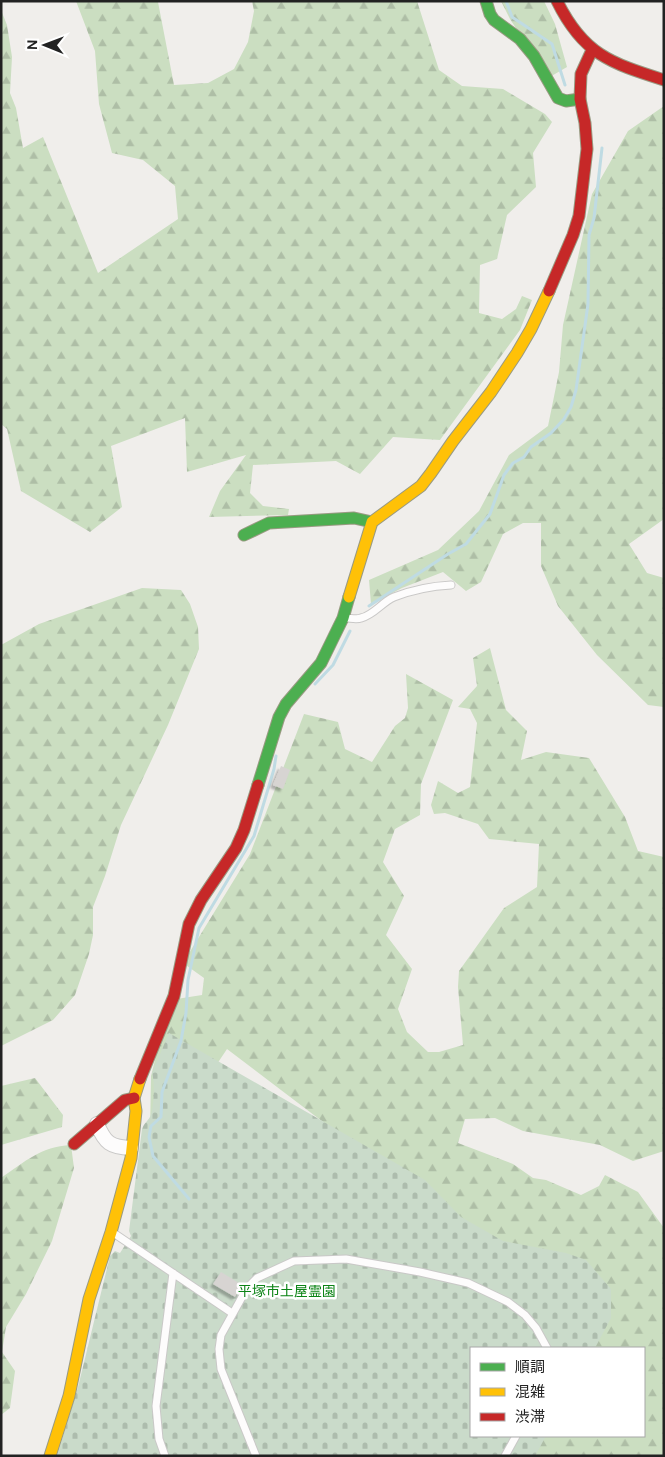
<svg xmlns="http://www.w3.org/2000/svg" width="665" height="1457" viewBox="0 0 665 1457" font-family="'DM Sans','Noto Sans JP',sans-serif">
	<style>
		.forest { fill: url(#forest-firs) }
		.cemetery { fill: url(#cemetery-stones) }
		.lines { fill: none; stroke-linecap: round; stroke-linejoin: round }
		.stream { stroke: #bfdbe3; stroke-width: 3 }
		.building { fill: #d7d4d2; filter: url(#shadow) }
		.lane-casing { stroke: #c9c8c7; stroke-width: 9 }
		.street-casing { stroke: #c9c8c7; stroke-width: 16 }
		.fast-casing { stroke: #999a82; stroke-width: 13 }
		.slow-casing { stroke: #999a82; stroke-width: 13 }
		.jam-casing { stroke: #999a82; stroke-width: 13 }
		.lane { stroke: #fdfcfc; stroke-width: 7 }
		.street { stroke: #fdfcfc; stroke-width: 14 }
		.fast { stroke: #4caf50; stroke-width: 11 }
		.slow { stroke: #ffc107; stroke-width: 11 }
		.jam { stroke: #c62828; stroke-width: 11 }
		.labels { text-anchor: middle; stroke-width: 5; stroke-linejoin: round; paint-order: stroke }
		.park-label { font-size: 14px; fill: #0c8416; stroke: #fff }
	</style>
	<defs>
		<pattern id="forest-firs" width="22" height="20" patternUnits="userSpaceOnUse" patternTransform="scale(1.25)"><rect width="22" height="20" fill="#cbdec1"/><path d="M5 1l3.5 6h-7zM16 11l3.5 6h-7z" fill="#aebea6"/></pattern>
		<pattern id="cemetery-stones" width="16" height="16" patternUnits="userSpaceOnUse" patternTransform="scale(1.25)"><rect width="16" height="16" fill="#cadbca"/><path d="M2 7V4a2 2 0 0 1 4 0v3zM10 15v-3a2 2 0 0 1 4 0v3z" fill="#adbcad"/></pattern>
		<filter id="shadow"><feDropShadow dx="-3" dy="3" stdDeviation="1" flood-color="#0004"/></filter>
	</defs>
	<rect width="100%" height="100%" fill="#f0eeeb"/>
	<!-- forest -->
	<path class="forest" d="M76,1L158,2L174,85L208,83L234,69L248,42L254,11L252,1H417L439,70L462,86L503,89L545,114L552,122L533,153L536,187L507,215L497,259L480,265L479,313L502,319L516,309L522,296L532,300L520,330L440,440L393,437L360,474L336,461L253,465L250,493L263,506L289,509L288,515L209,517L220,491L246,455L187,472L185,418L111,446L122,507L90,532L21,491L7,429L1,424V10L7,25L12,57L10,93L16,108L23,148L43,137L98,273L178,219L175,186L143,160L112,153L99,104L95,51Z
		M501,1H544L555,24L567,67L548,78L510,19Z
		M664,106V519L629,544L647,573L664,578V707L648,705L597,655L558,606L541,566V523H523L503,534L481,582L466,591L443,572L402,588L371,604L369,580L438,550L479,511L509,455L548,426L559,372L563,325L592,194L628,131Z
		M142,588L181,590L190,604L198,627L199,649L168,725L121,825L105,876L93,907V935L89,954L75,995L53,1020L1,1046V645L39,624Z
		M490,648L506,710L527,731L521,760L546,752L589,758L625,817L638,851L664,857V1151L633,1161L600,1145L523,1131L495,1118L465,1119L458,1143L513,1164L533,1178L546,1180L581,1195L599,1186L605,1175L638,1192L664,1228V1456H515L528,1436H644V1348H560L327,1125L227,1049L203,1085L149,1190L151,1076L170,1000L202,995L204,978L183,963L250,854L304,714L338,722L345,749L372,762L395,726L405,718L408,708L406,674L453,700L421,784L420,815L395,829L383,862L404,896L386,935L412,969L398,1009L407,1032L428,1052H439L463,1045L458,987L459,971L504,908L537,887L539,844L489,839L478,824L445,813L434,814L431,805L438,781L458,793L470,787L477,723L470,709L458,707L477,686L473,658Z
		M35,1078L63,1115L62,1127L1,1145V1086Z
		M71,1145L74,1168L52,1241L26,1294L6,1327L2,1352L15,1371L10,1408L1,1415V1178C26,1161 40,1147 71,1145Z"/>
	<!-- cemetery -->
	<path class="cemetery" d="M169,1033L425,1180L461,1217L503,1241L566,1253L586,1260L611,1289V1318L595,1348H471V1436H546L535,1456H57L78,1387L110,1256L115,1251L120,1253L131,1236L129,1231L142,1129C144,1123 149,1120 151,1115C154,1105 155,1082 152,1073Z"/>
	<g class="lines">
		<!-- stream -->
		<path class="stream" d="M506,1L512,17L552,44L565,85
			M369,606L448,554L466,544L490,514L504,475L513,463L524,457L531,447L551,433L564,419L571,407L576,390L588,304L589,235L594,218L602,148
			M315,684L333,665L350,631
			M189,1199L153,1156L149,1137L151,1126L161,1117L162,1092L181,1041L186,1013L188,980L199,928L254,836L274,769L276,756"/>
	</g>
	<!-- building -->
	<path class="building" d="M281,766L290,770L283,789L273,785Z
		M221,1272L242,1285L235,1297L213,1284Z"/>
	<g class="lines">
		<defs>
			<path id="lane" d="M346,618C350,618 357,620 361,618C374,615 382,602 394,597C412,590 432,586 451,585
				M112,1232L232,1313
				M165,1456L159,1439L156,1406L173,1273
				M256,1456L221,1369L219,1349L221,1335L247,1288L257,1278L294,1261L346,1259L420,1272L468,1283L508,1302L525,1315L536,1328L547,1348
				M505,1456L516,1436"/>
			<path id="street" d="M97,1124C105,1143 110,1147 131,1148"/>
			<path id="fast" d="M486,1L490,14L494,20L520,39L534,56L558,98L566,101L580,99
				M244,535L269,523L354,518L372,522
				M258,785L279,717L286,704L321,663L343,618L349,597"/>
			<path id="slow" d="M349,597L372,522L421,486L431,473L453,441L491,392L517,353L531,329L549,291
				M50,1456L69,1396L89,1299L111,1232L131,1158L136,1111L134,1098L140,1079"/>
			<path id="jam" d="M557,1C583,54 610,63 664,80
				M549,291L573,235L579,216L587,149L585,123L580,99L581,74L592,50
				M140,1079L174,996L189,924L201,900L236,848L244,830L258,785
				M74,1144L125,1100L134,1098"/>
		</defs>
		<!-- lane casing -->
		<use href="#lane" class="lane-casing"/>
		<!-- street casing -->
		<use href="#street" class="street-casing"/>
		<!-- fast casing -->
		<use href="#fast" class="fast-casing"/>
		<!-- slow casing -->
		<use href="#slow" class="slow-casing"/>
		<!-- jam casing -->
		<use href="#jam" class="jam-casing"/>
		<!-- lane -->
		<use href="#lane" class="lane"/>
		<!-- street -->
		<use href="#street" class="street"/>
		<!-- fast -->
		<use href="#fast" class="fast"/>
		<!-- slow -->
		<use href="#slow" class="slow"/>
		<!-- jam -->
		<use href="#jam" class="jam"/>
	</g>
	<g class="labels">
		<!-- park labels -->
		<g class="park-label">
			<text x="287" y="1296">平塚市土屋霊園</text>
		</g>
	</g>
	<!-- border -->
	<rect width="665" height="1457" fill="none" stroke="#222222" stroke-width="5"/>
	<!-- legend -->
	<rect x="470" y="1347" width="175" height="90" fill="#ffffff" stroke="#a7a7a7"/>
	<rect x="480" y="1363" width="25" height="8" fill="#4caf50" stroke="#a7a7a7"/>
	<text x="515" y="1372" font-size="15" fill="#222222">順調</text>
	<rect x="480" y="1388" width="25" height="8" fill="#ffc107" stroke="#a7a7a7"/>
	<text x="515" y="1397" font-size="15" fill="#222222">混雑</text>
	<rect x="480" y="1413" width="25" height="8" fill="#c62828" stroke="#a7a7a7"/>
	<text x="515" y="1422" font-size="15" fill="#222222">渋滞</text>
	<!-- north arrow -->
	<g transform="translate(45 45) rotate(271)" stroke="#ffffff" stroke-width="4" paint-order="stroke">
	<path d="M0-4L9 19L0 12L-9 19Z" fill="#222222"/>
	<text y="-8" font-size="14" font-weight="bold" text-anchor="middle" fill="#222222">N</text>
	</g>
</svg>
